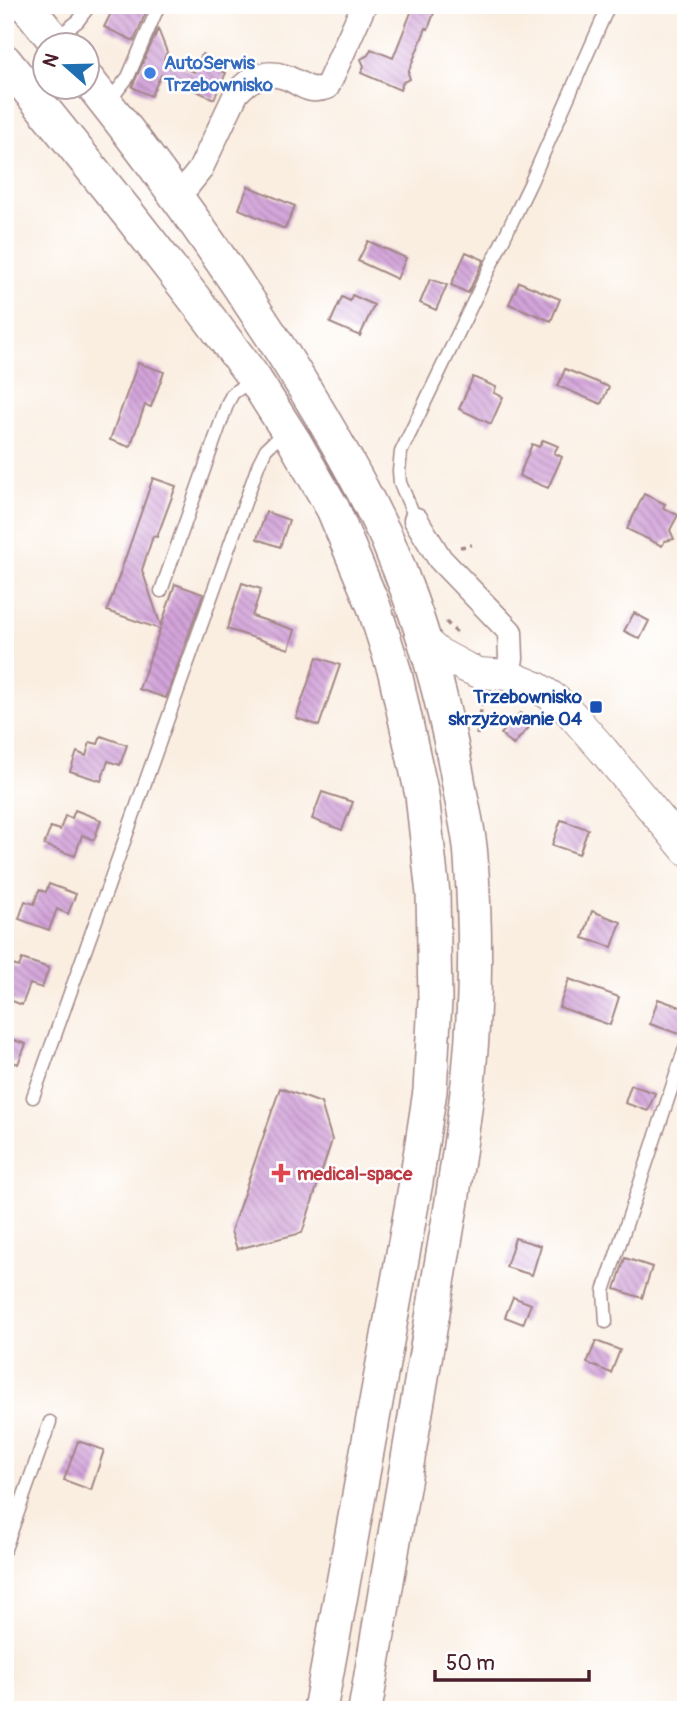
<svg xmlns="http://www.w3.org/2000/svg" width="691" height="1715" viewBox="0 0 691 1715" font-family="Pangolin,sans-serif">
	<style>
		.building { fill: url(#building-back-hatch) }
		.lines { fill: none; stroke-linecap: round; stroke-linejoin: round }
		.service-casing { stroke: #a28686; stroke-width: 15 }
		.minor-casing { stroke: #a28686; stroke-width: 27 }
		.tertiary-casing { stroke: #a28686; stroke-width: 32 }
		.secondary-casing { stroke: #a28686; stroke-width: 36 }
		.path { stroke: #a28686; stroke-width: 3.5; stroke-dasharray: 5 5; stroke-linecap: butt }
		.service { stroke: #fff; stroke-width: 12 }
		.minor { stroke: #fff; stroke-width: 24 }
		.tertiary { stroke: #fff; stroke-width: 30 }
		.secondary { stroke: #fff; stroke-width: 33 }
		.shop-dot { fill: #3f7fe0; stroke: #fff; stroke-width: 2.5 }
		.transit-dot { fill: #1a4fb4; stroke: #fff; stroke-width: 2.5 }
		.health-dot { fill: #e0444e; stroke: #fff; stroke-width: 2.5 }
		.labels { text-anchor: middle; stroke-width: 5; stroke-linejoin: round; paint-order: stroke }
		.shop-label { font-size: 19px; font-weight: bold; fill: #366cbe; stroke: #fff; text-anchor: start }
		.transit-label { font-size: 19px; font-weight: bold; fill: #164399; stroke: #fff; text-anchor: end }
		.health-label { font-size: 19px; font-weight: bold; fill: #be3a42; stroke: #fff; text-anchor: start }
	</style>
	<defs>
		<pattern id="building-back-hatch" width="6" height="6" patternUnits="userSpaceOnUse" patternTransform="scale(1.75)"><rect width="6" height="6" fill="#d3a4da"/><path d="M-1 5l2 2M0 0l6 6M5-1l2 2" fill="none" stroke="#ad85b1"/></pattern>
	</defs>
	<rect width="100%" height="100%" fill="#fff"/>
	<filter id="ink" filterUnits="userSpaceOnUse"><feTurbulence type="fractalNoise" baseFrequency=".0143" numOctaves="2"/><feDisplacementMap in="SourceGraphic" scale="14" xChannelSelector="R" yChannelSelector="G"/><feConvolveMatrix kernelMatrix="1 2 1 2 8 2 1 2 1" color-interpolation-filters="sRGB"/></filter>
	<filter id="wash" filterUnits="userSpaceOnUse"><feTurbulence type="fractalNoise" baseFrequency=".00686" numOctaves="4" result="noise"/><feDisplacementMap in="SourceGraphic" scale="28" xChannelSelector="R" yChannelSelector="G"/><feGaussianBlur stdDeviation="1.57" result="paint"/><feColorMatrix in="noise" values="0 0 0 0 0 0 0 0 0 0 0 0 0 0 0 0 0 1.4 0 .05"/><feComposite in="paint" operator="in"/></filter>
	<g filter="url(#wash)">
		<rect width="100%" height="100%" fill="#faeee1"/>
		<g id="blocks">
			<!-- building -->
			<path class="building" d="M115,5H149L134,41L104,27Z
				M414,5H437L428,29L426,28L408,73L410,79L403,82L400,90L361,73L364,66L361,59L368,55L371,49L393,58Z
				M158,29L167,52L164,59L194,72L202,54L218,62L215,68L226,73L214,99L161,75L151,96L132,87Z
				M248,186L295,206L285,229L239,209Z
				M368,241L406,258L397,279L358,261Z
				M466,252L484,260L468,293L451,285Z
				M430,279L447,285L436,310L420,303Z
				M519,282L560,299L551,321L509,304Z
				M352,295L374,305L360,336L330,323L342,297L350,301Z
				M138,363L164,372L151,407L145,405L130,447L110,440Z
				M565,369L609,387L601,404L558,386Z
				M473,377L496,387L494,393L503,397L491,424L459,409Z
				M543,440L558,446L554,453L562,457L548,488L519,476L532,444L539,447Z
				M153,478L176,486L157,537L153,536L142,570L161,626L175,584L203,594L166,698L139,689L160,629L107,611Z
				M644,494L665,504L663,508L678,515L670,530L674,539L665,541L662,546L627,529Z
				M266,512L289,520L280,547L257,539Z
				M242,583L261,589L252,616L295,630L289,649L227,629Z
				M634,613L649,621L640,639L624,631Z
				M317,657L340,665L319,726L296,718Z
				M520,713L532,724L513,745L501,734Z
				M101,736L127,745L120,765L108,761L101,781L70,771L77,752L86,756L90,742L98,744Z
				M322,792L353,802L342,830L312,819Z
				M75,810L101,820L94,840L82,835L75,856L44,845L51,827L60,830L65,816L72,818Z
				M561,820L588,829L579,854L552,845Z
				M49,884L76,894L68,914L57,909L49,930L19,919L25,901L34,904L39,890L46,892Z
				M592,911L621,922L612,947L583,938Z
				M22,959L49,968L42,988L30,984L22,1005L5,998V985L13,965L19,967Z
				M569,979L619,997L610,1025L559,1007Z
				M658,999L686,1009V1036L650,1024Z
				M5,1037L26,1044L18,1064L5,1059Z
				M631,1085L655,1093L648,1111L625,1103Z
				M280,1088L321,1103L332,1140L302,1233L237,1249L231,1231Z
				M515,1238L541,1246L532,1275L506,1267Z
				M625,1258L652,1267L642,1298L615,1289Z
				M513,1297L531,1304L523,1324L505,1317Z
				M596,1341L620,1350L611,1373L587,1363Z
				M78,1441L104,1450L91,1490L64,1480Z"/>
		</g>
	</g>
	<g filter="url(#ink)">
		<use href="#blocks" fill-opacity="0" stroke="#a28686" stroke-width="2"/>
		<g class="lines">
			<defs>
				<path id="service" d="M55,39L78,21L90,5
					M104,100L117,91L128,77L159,5
					M416,520L400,483L399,471L401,452L530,184L609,5
					M161,591L228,402L233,393L252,380
					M33,1097L259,463L266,449L286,430
					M606,1322L604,1291L686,1045
					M5,1549L50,1422"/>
				<path id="minor" d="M174,194L188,185L200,170L236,94C249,78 265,70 285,77C302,83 307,94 327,87L364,5
					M416,520L440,559L510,632L511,658L508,675"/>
				<path id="tertiary" d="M426,642L437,652L465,667L479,673L508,675L537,687L551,696L566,708L603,750L686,850"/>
				<path id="secondary" d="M26,5L59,46
					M5,61L130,216L200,306L254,378L294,441L333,509L374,607L395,673L422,795L433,894L435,1000L430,1091L416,1182L320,1710
					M88,80C153,161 214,247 271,335C311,397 349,460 381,527C388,539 392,553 398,566C427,639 447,714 460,791C464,813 470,836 471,858C476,928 476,1003 469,1073C465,1116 458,1159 452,1201L365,1710"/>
			</defs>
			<!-- service casing -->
			<use href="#service" class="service-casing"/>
			<!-- minor casing -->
			<use href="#minor" class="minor-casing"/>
			<!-- tertiary casing -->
			<use href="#tertiary" class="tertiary-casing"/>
			<!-- secondary casing -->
			<use href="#secondary" class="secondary-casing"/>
			<!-- path -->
			<path class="path" d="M460,547L472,545
				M446,622L458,634
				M477,735L483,698"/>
			<!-- service -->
			<use href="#service" class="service"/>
			<!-- minor -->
			<use href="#minor" class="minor"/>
			<!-- tertiary -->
			<use href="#tertiary" class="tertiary"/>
			<!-- secondary -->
			<use href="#secondary" class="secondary"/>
		</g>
	</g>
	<!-- markers -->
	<circle class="shop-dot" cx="150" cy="73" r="7"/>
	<rect class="transit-dot" x="589" y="700" width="14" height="14" rx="3.5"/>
	<path class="health-dot" d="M277.5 1162.5h7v7h7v7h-7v7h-7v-7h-7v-7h7z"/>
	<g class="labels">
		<!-- shop labels -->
		<g class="shop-label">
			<text x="164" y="69">AutoSerwis<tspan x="164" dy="22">Trzebownisko</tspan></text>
		</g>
		<!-- transit labels -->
		<g class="transit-label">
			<text x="582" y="703">Trzebownisko<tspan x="582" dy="22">skrzyżowanie 04</tspan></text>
		</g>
		<!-- health labels -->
		<g class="health-label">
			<text x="297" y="1180">medical-space</text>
		</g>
	</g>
	<!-- margin -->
	<rect width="691" height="1715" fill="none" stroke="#fff" stroke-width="28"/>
	<!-- north arrow -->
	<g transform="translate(66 66) rotate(290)"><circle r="33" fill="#ffffff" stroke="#b7a5aa" stroke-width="2"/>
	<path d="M0-5L12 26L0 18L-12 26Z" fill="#1f6fb2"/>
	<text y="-10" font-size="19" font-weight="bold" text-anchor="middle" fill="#4a1f2b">N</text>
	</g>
	<!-- scale -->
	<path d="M435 1670v10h154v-10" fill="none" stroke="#4a1f2b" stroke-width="3.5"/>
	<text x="446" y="1670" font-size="21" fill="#4a1f2b" stroke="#ffffff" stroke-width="5" paint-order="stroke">50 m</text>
</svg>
